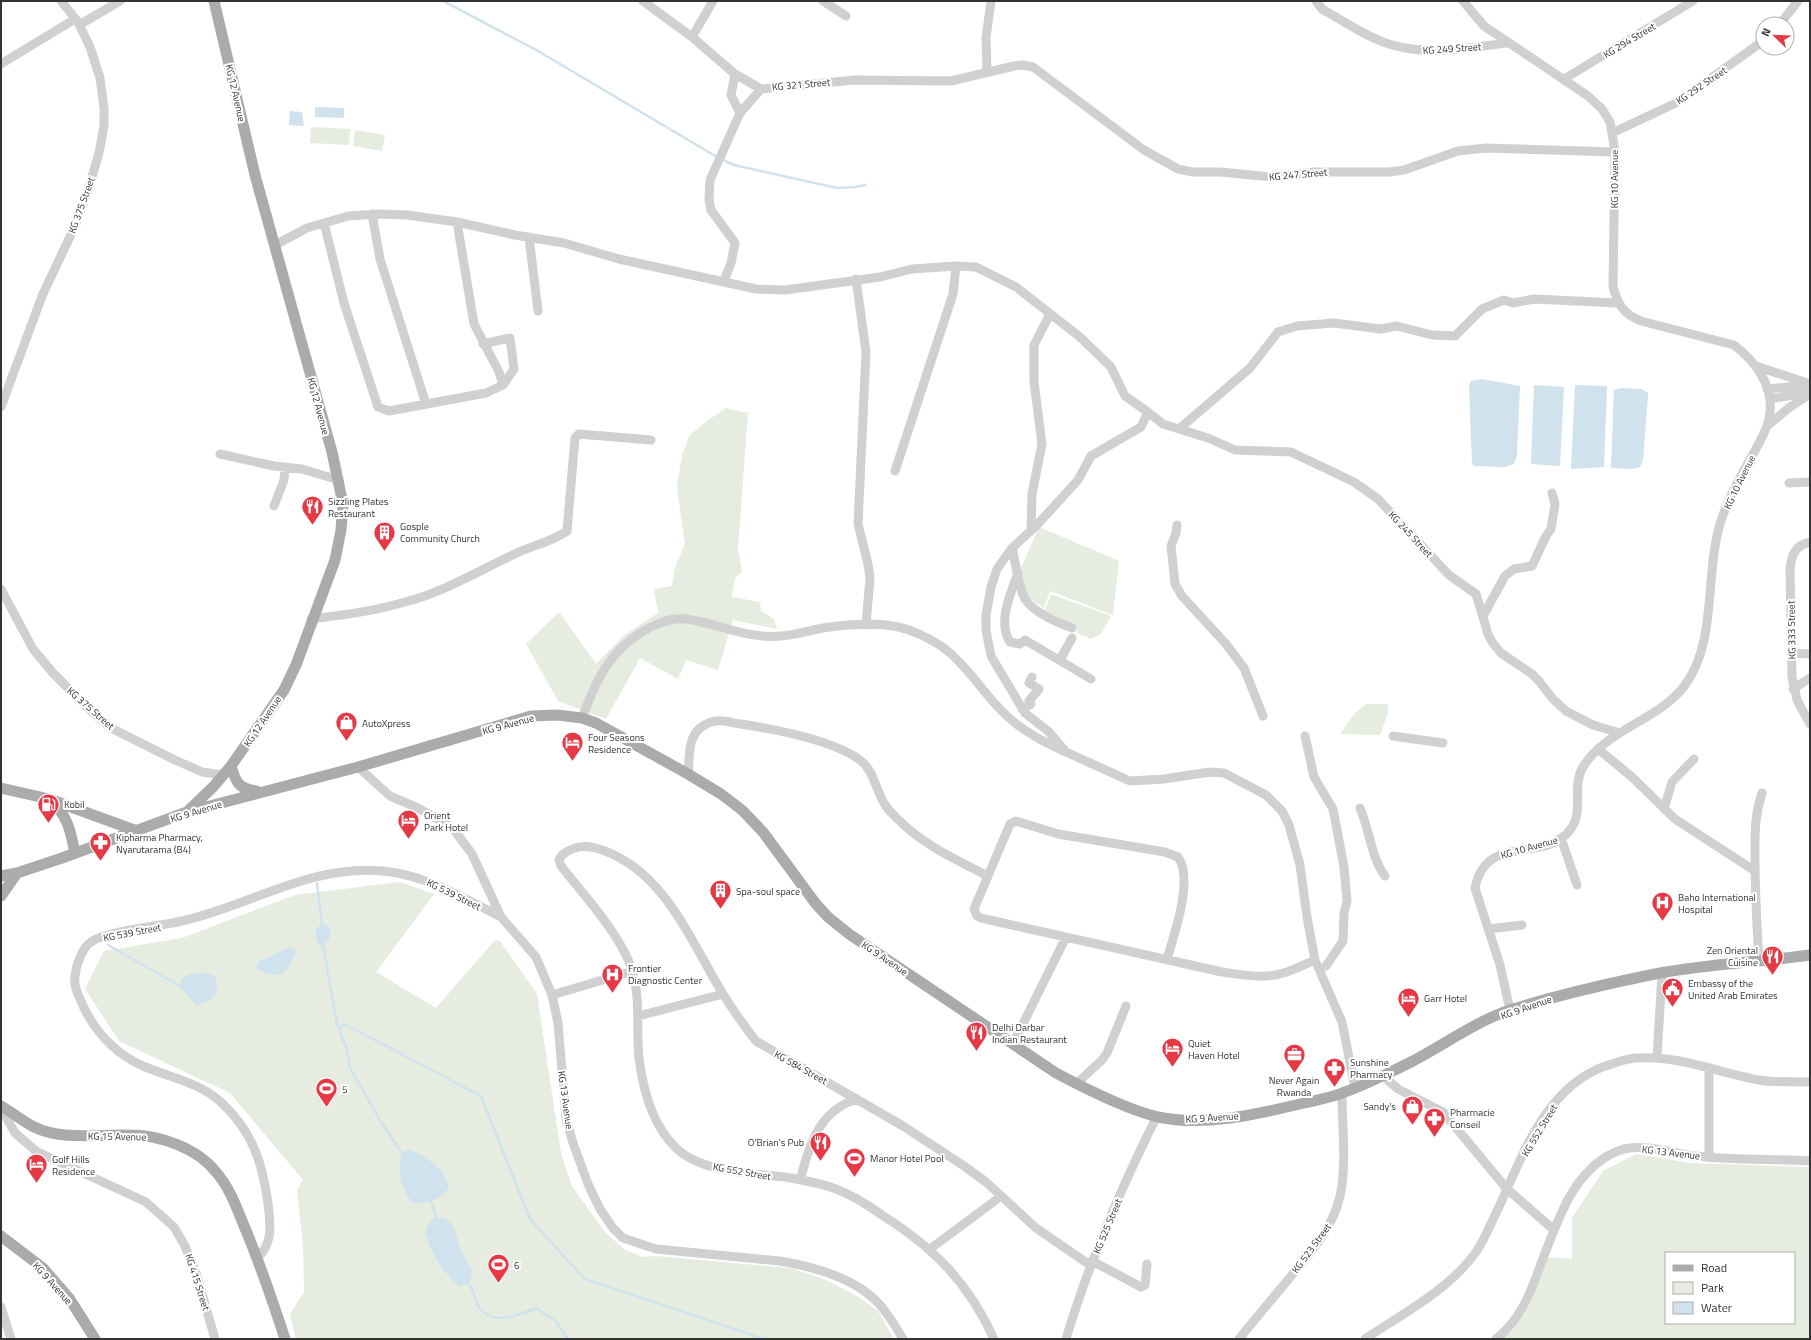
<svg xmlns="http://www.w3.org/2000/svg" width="1811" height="1340" viewBox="0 0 1811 1340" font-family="'Titillium Web',sans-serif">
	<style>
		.green { fill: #e6ecdf; fill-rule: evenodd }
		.water { fill: #cfe2ee }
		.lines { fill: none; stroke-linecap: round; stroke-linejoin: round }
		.stream { stroke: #cfe2ee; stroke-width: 2.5 }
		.minor { stroke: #d0d0d0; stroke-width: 9 }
		.major { stroke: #ababab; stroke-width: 11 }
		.labels { text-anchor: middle; stroke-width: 4; stroke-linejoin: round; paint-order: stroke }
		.street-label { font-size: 10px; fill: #333; stroke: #fff }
		.poi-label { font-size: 10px; fill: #333; stroke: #fff; text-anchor: start }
	</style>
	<rect width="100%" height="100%" fill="#fff"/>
	<!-- green -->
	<path class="green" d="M311,127L350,129L349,145L310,143Z
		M355,130L385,135L382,151L353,146Z
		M726,408L748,413L738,548L742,572L735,578L732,597L760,602L761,611L774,619L777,629L733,620L718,670L686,660L678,679L640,658L606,719L558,701L526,644L559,612L596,664L623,636L658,613L654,589L672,586L675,567L685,544L677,487L682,455L690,435L707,421Z
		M1039,527L1119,561L1113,615L1050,591L1044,608L1026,596L1021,568Z
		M1051,594L1111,616L1101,634L1091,639L1078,634L1075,625L1045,611Z
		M1366,704H1388V713L1380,735L1340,734L1355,713Z
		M400,882L434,894L376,972L436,1008L495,940L500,941L537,994L561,1153L572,1186L605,1232L624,1249L642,1257L656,1256L790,1268L824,1279L857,1296L878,1311L894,1339H296L290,1314L304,1292L303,1247L297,1190L303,1180L230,1093L119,1041L85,989L104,951L182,938L295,895Z
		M1636,1154L1690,1163L1810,1167V1339H1502C1530,1318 1536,1289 1548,1257L1572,1259V1218L1603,1171ZM1666,1253H1794V1323H1666Z"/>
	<!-- water -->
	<path class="water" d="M315,107L344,108V118L315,117Z
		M290,111L302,112L304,126L289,125Z
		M1482,379L1520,386L1517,455L1514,464L1505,467L1475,466L1472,464L1469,386L1471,381Z
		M1534,385L1564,387L1560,466L1531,464Z
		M1575,385L1607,386L1604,467L1571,469Z
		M1621,388L1642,389L1648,393V397L1643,460L1640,467L1632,469L1611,468L1614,390Z
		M325,924C332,928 331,935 328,941L321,946C315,941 315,935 316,928Z
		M288,948H293L296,951C289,974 277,982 256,968L258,962Z
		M209,973L216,977L217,992L210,1000L197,1006L181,988C179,971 198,973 209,973Z
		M409,1150C426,1156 445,1169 449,1187C443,1199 426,1204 413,1203C401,1190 395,1167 404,1151Z
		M436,1217C453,1218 455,1231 459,1245C463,1259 479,1269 468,1284L460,1286C442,1273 433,1254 425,1234L429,1222Z"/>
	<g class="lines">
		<!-- stream -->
		<path class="stream" d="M443,1L538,51L717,157
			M721,159L734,165L837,188L855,187L865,185
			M317,883L322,925
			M108,945L180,986
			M323,945L337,1025L347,1049L350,1068L381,1122L402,1153
			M339,1029L344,1024L356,1030L481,1096L530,1219L585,1279L764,1339
			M431,1201L436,1217
			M468,1284C474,1288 474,1297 477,1304C489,1327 518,1316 536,1308L555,1320L568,1339"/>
		<!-- minor -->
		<path class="minor" d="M643,1L692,37L735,74L761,89L854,80L951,81L1014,66L1023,65L1033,67L1144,150L1178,169L1193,172H1220L1273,177L1314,172H1389L1404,170L1458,151L1486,148L1615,152
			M823,1L846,16
			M1316,1L1322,9C1340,19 1357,31 1376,39C1417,58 1463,49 1506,43
			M1463,1L1484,26L1588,96L1602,109L1610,122L1612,133L1615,152L1613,287C1618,304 1623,314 1641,321L1734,345C1755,361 1773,385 1770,412C1769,427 1759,443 1752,456C1741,475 1730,495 1723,515C1703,568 1719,639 1685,685C1661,719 1605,730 1583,767C1571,786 1585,811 1570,830C1545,864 1486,832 1475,888L1500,965L1510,1010
			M1780,24L1798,1
			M79,25L120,1
			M692,37L713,1
			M1,64L75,19
			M987,71L986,38L991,1
			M735,74L731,95L740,113
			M1564,79L1693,1
			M1612,133L1678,102L1763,41
			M372,214L380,259L426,404
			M457,222L474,324L499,372L503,385
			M324,223L344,303L378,407L389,411L486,393L503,385L514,369L510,338L483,344
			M529,237L538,311
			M275,245L307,228L348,216L379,214L407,215L457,222L515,235L564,243L619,259L756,289L785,290L880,277L912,269L956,266L976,267L1016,287L1080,337L1111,367L1125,396L1148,412L1141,427L1091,456L1078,480L1036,526L1012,548L997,569L991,587L986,615V630L991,656L1025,713L1048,731L1066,752L1130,781L1164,779L1210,772L1224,773L1266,795L1282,811L1289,825L1300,865L1307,917L1315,960L1342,1022L1355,1088
			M856,279L866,352L858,524L868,564L870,578L866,625
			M724,281L731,263L735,243L711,210L709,200L710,180L740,113L761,89
			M1756,366L1810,384
			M1767,389L1807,385
			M1770,399L1810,392
			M1,407L42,296L75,226L89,187L99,153L104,126V108L100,78L90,47L78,22L61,1
			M1148,412L1163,424L1208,438L1235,450L1291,452L1354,482L1378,499L1449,575L1476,594L1488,634L1492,642L1501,653L1532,674L1539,681L1553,699L1566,711L1593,725L1620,733
			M1767,426L1790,407L1810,394
			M1179,429L1250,368L1278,332L1297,326L1334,323L1381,329L1397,326L1432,335L1455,336L1482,309L1504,300L1513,303L1534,299L1617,303
			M220,454L274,466L302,469L339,480
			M895,471L953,294L956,266
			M1789,483L1810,482
			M274,506L284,480L285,467
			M1177,525L1176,533L1171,546L1175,584L1182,596L1226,644L1244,668L1263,716
			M1031,531L1032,494L1042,444L1034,382V345L1050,314
			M1810,542C1795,545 1791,556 1790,570L1792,677L1797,700L1810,724
			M1012,548C1015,559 1019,590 1025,599C1034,613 1057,622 1072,628
			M1018,573C1011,593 997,622 1010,642L1020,644L1025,640L1091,679
			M1,589L33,649L53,673L90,710L111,728L175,760L202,772L223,775
			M1483,616L1505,576L1514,569L1532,566L1546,536L1551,529L1555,504L1552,493
			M311,619C343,615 375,611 405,602C444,592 480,570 517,553C533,545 552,542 567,531L575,438L579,434L651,440
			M1791,653L1810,654
			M1060,660L1072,638
			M1793,689L1810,678
			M1022,709L1031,704L1029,701L1039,689L1029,683L1032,677
			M582,718C597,678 611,647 651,627C666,620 676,617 692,620C722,625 748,639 780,636C797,635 813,629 830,627C859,623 893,621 919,634C930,639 941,645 950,653C971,671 986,697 1007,716C1023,731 1045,743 1066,752
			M1305,736L1314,777L1333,809L1344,867L1347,901L1344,913L1343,941L1326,966
			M1393,736L1443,743
			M1598,749L1632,777L1675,819L1755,871
			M358,767L390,796L416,807L448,825L455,831L472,854L501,917L536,957L552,995L558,1023L566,1119L573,1143L588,1184L600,1209L613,1228L623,1238L656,1249L780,1261C814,1267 857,1278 881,1306C889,1316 896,1327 903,1339
			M688,774C690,759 687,739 700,728C704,725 711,721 717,721C724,720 733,723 741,724C773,729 833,740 860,760C876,772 875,793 888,809C917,842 950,857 988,876
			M1360,808C1369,828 1372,860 1385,876
			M1664,809L1672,782L1694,759
			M1561,838L1577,885
			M1488,929L1522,925
			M1167,959C1174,935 1194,879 1178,857L1165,852L1058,834L1016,821L1010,824L974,909L977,916L981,918L1222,972C1236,974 1251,977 1265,976C1282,976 1299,967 1315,960
			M1759,961C1757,927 1755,894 1755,860C1755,835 1754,817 1762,793
			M552,995L633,971
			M638,1016L723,994
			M1013,1044L1066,937
			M1657,1058L1662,973
			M1709,1068V1157
			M1383,1076L1398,1089L1443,1112L1507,1189L1554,1230
			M1076,1084L1102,1060L1107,1053L1126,1006
			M1,1108L15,1133L36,1151L146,1202L174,1227L185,1246L197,1276L215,1339
			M800,1180C810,1145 818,1111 857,1099
			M930,1249L1000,1197
			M258,1258C274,1241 270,1224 268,1203C262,1162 253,1133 223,1104C200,1082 171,1078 143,1066C116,1054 97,1034 84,1008C80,998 73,987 75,976C76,965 82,948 91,942C106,931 161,926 182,921C250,906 310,864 383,871C426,875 463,898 501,917
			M1092,1261L1141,1287L1145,1285L1147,1264
			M1,1307L11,1339
			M994,1339C968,1282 934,1248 882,1215C868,1205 852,1195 836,1189C821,1183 806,1181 791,1178C757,1173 703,1174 676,1148C653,1126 643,1090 639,1058C636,1030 641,999 632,970C621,935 584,895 561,866L559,860L562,855C576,844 589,845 605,851C666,874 691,942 723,994C733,1010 744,1026 756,1041L903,1126L964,1166L986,1182L1036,1228L1090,1265
			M1066,1339C1089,1262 1121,1188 1157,1116
			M1239,1339C1255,1319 1271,1300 1288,1280C1308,1255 1333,1229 1340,1196C1347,1165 1342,1126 1342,1093
			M1365,1339C1402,1314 1449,1290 1476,1252C1485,1239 1491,1223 1498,1209C1523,1155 1545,1088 1605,1066C1616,1063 1626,1058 1637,1058C1679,1055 1719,1073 1759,1080C1775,1083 1793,1081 1810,1082
			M1496,1339C1527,1314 1533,1283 1547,1248C1561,1213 1572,1180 1604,1158C1611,1154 1620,1149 1629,1148C1651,1145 1674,1154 1695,1156C1733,1160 1772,1159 1810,1161"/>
		<!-- major -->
		<path class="major" d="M231,766C236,783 239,789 257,791
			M1,788L49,799L137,831
			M52,802C68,816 71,833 75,853
			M189,810L213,787L231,766L284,690L296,665L335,560L341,530L343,504L332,452L255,175L214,1
			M1,876L17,873L62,858L187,812L358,767L531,716L557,715L582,718L596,723L688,774L721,794L742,810L763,832L816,904L828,917L849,934L1056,1073C1086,1089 1125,1109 1158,1117C1205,1127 1258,1114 1304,1103C1316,1100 1330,1098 1342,1093C1364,1086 1386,1074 1407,1064C1443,1046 1475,1021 1513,1009C1562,994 1610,983 1660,973C1709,964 1760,962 1810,955
			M1,896L17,873
			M1,1106C12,1112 22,1121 34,1127C63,1141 99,1134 130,1135C160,1135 197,1148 216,1172C230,1188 237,1209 245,1228C260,1264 273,1302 285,1339
			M1,1236L43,1268L69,1298L95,1339"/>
	</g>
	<!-- icons -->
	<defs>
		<symbol id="restaurant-pin" viewBox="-11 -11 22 30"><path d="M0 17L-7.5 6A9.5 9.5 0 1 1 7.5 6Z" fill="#e63946" stroke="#fff"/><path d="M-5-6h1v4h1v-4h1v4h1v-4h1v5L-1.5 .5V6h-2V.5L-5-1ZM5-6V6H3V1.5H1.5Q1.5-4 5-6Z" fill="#fff"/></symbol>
		<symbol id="building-pin" viewBox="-11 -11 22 30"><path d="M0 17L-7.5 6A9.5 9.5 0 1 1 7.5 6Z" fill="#e63946" stroke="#fff"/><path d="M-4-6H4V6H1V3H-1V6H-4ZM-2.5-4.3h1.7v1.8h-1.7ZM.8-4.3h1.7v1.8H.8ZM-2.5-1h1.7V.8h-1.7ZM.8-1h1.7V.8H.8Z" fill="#fff"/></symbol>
		<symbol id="shop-pin" viewBox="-11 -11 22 30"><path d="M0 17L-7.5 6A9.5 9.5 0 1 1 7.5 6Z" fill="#e63946" stroke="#fff"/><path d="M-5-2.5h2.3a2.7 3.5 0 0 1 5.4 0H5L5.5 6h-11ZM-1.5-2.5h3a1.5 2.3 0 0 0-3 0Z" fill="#fff"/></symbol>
		<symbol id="hotel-pin" viewBox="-11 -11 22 30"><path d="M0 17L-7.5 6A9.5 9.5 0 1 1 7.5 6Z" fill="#e63946" stroke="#fff"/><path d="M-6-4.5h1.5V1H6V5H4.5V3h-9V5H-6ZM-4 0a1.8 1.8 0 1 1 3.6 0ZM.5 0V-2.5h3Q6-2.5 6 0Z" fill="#fff"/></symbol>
		<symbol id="fuel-pin" viewBox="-11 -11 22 30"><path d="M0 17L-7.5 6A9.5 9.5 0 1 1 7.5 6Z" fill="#e63946" stroke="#fff"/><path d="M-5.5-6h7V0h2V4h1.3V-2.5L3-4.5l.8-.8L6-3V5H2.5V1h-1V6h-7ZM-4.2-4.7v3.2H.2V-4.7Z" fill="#fff"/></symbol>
		<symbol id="pharmacy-pin" viewBox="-11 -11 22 30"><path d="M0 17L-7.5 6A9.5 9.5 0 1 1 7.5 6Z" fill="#e63946" stroke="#fff"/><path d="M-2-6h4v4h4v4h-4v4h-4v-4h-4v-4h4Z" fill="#fff"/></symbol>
		<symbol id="hospital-pin" viewBox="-11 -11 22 30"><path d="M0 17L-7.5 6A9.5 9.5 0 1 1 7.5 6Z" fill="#e63946" stroke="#fff"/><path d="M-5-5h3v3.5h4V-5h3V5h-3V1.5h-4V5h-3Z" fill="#fff"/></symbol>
		<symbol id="civic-pin" viewBox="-11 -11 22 30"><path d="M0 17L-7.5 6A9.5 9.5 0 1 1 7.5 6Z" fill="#e63946" stroke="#fff"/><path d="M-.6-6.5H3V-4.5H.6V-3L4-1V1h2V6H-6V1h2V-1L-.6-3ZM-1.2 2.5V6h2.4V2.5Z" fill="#fff"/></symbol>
		<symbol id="office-pin" viewBox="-11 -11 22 30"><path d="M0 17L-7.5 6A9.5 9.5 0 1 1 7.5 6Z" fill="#e63946" stroke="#fff"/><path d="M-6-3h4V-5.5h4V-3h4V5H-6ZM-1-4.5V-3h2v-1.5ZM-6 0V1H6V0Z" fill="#fff"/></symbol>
		<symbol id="stadium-pin" viewBox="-11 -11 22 30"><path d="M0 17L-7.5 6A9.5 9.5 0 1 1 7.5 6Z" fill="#e63946" stroke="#fff"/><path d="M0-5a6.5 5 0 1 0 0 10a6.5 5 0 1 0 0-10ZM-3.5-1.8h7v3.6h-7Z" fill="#fff"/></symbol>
	</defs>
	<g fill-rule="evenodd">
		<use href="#restaurant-pin" x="300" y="494" width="25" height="34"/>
		<use href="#building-pin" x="372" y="520" width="25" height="34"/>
		<use href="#shop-pin" x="334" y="710" width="25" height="34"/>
		<use href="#hotel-pin" x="560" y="730" width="25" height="34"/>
		<use href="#fuel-pin" x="36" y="792" width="25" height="34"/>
		<use href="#hotel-pin" x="396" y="808" width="25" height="34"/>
		<use href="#pharmacy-pin" x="88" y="830" width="25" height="34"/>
		<use href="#building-pin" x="708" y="878" width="25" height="34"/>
		<use href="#hospital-pin" x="1650" y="890" width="25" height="34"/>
		<use href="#restaurant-pin" x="1760" y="944" width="25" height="34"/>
		<use href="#hospital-pin" x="600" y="962" width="25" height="34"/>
		<use href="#civic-pin" x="1660" y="976" width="25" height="34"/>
		<use href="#hotel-pin" x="1396" y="986" width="25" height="34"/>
		<use href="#restaurant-pin" x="964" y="1020" width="25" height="34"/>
		<use href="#hotel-pin" x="1160" y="1036" width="25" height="34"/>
		<use href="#office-pin" x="1282" y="1042" width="25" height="34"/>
		<use href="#pharmacy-pin" x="1322" y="1056" width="25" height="34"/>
		<use href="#stadium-pin" x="314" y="1076" width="25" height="34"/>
		<use href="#shop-pin" x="1400" y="1094" width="25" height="34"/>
		<use href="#pharmacy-pin" x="1422" y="1106" width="25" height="34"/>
		<use href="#restaurant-pin" x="808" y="1130" width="25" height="34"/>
		<use href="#stadium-pin" x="842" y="1146" width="25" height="34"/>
		<use href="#hotel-pin" x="24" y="1152" width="25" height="34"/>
		<use href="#stadium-pin" x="486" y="1252" width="25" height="34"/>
	</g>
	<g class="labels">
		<!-- street labels -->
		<g class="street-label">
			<text transform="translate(1629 40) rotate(-31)" y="4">KG 294 Street</text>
			<text transform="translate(1452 48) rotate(-4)" y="4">KG 249 Street</text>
			<text transform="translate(801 84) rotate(-5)" y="4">KG 321 Street</text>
			<text transform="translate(1701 85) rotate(-34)" y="4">KG 292 Street</text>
			<text transform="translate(236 93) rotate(77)" y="4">KG 12 Avenue</text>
			<text transform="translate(1298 174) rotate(-5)" y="4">KG 247 Street</text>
			<text transform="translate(1614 179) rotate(-90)" y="4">KG 10 Avenue</text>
			<text transform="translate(81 205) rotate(-70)" y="4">KG 375 Street</text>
			<text transform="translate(319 406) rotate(75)" y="4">KG 12 Avenue</text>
			<text transform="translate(1739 482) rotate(-64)" y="4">KG 10 Avenue</text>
			<text transform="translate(1411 534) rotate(47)" y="4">KG 245 Street</text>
			<text transform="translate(1791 630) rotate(-91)" y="4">KG 333 Street</text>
			<text transform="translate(91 708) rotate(41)" y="4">KG 375 Street</text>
			<text transform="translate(262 721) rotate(-56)" y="4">KG 12 Avenue</text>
			<text transform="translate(508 724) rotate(-15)" y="4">KG 9 Avenue</text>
			<text transform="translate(196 811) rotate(-17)" y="4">KG 9 Avenue</text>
			<text transform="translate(1529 847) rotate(-16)" y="4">KG 10 Avenue</text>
			<text transform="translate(454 894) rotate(26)" y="4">KG 539 Street</text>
			<text transform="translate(132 932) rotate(-11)" y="4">KG 539 Street</text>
			<text transform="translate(885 958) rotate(34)" y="4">KG 9 Avenue</text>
			<text transform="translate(1526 1007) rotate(-19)" y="4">KG 9 Avenue</text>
			<text transform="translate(801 1067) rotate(29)" y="4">KG 584 Street</text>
			<text transform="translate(566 1100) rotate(82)" y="4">KG 13 Avenue</text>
			<text transform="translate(1212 1117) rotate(-4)" y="4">KG 9 Avenue</text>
			<text transform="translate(1539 1130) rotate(-59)" y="4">KG 552 Street</text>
			<text transform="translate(117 1136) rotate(1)" y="4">KG 15 Avenue</text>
			<text transform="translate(1671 1152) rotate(7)" y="4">KG 13 Avenue</text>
			<text transform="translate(742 1171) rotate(10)" y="4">KG 552 Street</text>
			<text transform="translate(1107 1226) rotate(-67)" y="4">KG 525 Street</text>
			<text transform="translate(1311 1248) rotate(-54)" y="4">KG 523 Street</text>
			<text transform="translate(198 1282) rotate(72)" y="4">KG 415 Street</text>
			<text transform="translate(53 1283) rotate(48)" y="4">KG 9 Avenue</text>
		</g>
		<!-- poi labels -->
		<g class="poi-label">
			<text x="328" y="505">Sizzling Plates<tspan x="328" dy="12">Restaurant</tspan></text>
			<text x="400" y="530">Gosple<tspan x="400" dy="12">Community Church</tspan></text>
			<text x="362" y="727">AutoXpress</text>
			<text x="588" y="741">Four Seasons<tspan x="588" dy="12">Residence</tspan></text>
			<text x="64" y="808">Kobil</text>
			<text x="424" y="819">Orient<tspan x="424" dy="12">Park Hotel</tspan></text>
			<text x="116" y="841">Kipharma Pharmacy,<tspan x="116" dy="12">Nyarutarama (B4)</tspan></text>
			<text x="736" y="895">Spa-soul space</text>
			<text x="1678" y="901">Baho International<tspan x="1678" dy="12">Hospital</tspan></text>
			<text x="1758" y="954" text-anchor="end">Zen Oriental<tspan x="1758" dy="12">Cuisine</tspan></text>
			<text x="628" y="972">Frontier<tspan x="628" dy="12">Diagnostic Center</tspan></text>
			<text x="1688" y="987">Embassy of the<tspan x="1688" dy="12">United Arab Emirates</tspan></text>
			<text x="1424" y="1002">Garr Hotel</text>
			<text x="992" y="1031">Delhi Darbar<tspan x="992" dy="12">Indian Restaurant</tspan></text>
			<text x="1188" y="1047">Quiet<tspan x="1188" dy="12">Haven Hotel</tspan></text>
			<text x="1350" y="1066">Sunshine<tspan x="1350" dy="12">Pharmacy</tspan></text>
			<text x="1294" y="1084" text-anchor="middle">Never Again<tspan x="1294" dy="12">Rwanda</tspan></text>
			<text x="342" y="1093">5</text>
			<text x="1396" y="1110" text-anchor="end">Sandy's</text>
			<text x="1450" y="1116">Pharmacie<tspan x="1450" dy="12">Conseil</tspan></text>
			<text x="804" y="1146" text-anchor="end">O'Brian's Pub</text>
			<text x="870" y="1162">Manor Hotel Pool</text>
			<text x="52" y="1163">Golf Hills<tspan x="52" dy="12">Residence</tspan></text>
			<text x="514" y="1269">6</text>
		</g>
	</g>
	<!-- border -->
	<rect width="1811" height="1340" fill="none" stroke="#333333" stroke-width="4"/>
	<!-- legend -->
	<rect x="1665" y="1252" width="130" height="72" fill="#ffffff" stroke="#adadad"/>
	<rect x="1673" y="1265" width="20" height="6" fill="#ababab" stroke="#adadad"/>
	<text x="1701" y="1272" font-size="12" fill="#333333">Road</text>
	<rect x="1673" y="1282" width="20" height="12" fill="#e6ecdf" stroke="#adadad"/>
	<text x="1701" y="1292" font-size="12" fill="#333333">Park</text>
	<rect x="1673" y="1302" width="20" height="12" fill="#cfe2ee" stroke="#adadad"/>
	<text x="1701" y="1312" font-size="12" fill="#333333">Water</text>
	<!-- north arrow -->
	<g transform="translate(1775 36) rotate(293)"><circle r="19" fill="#ffffff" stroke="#adadad"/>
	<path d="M0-3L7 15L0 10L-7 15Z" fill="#e63946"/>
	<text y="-6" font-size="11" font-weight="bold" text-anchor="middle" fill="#333333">N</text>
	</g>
</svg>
